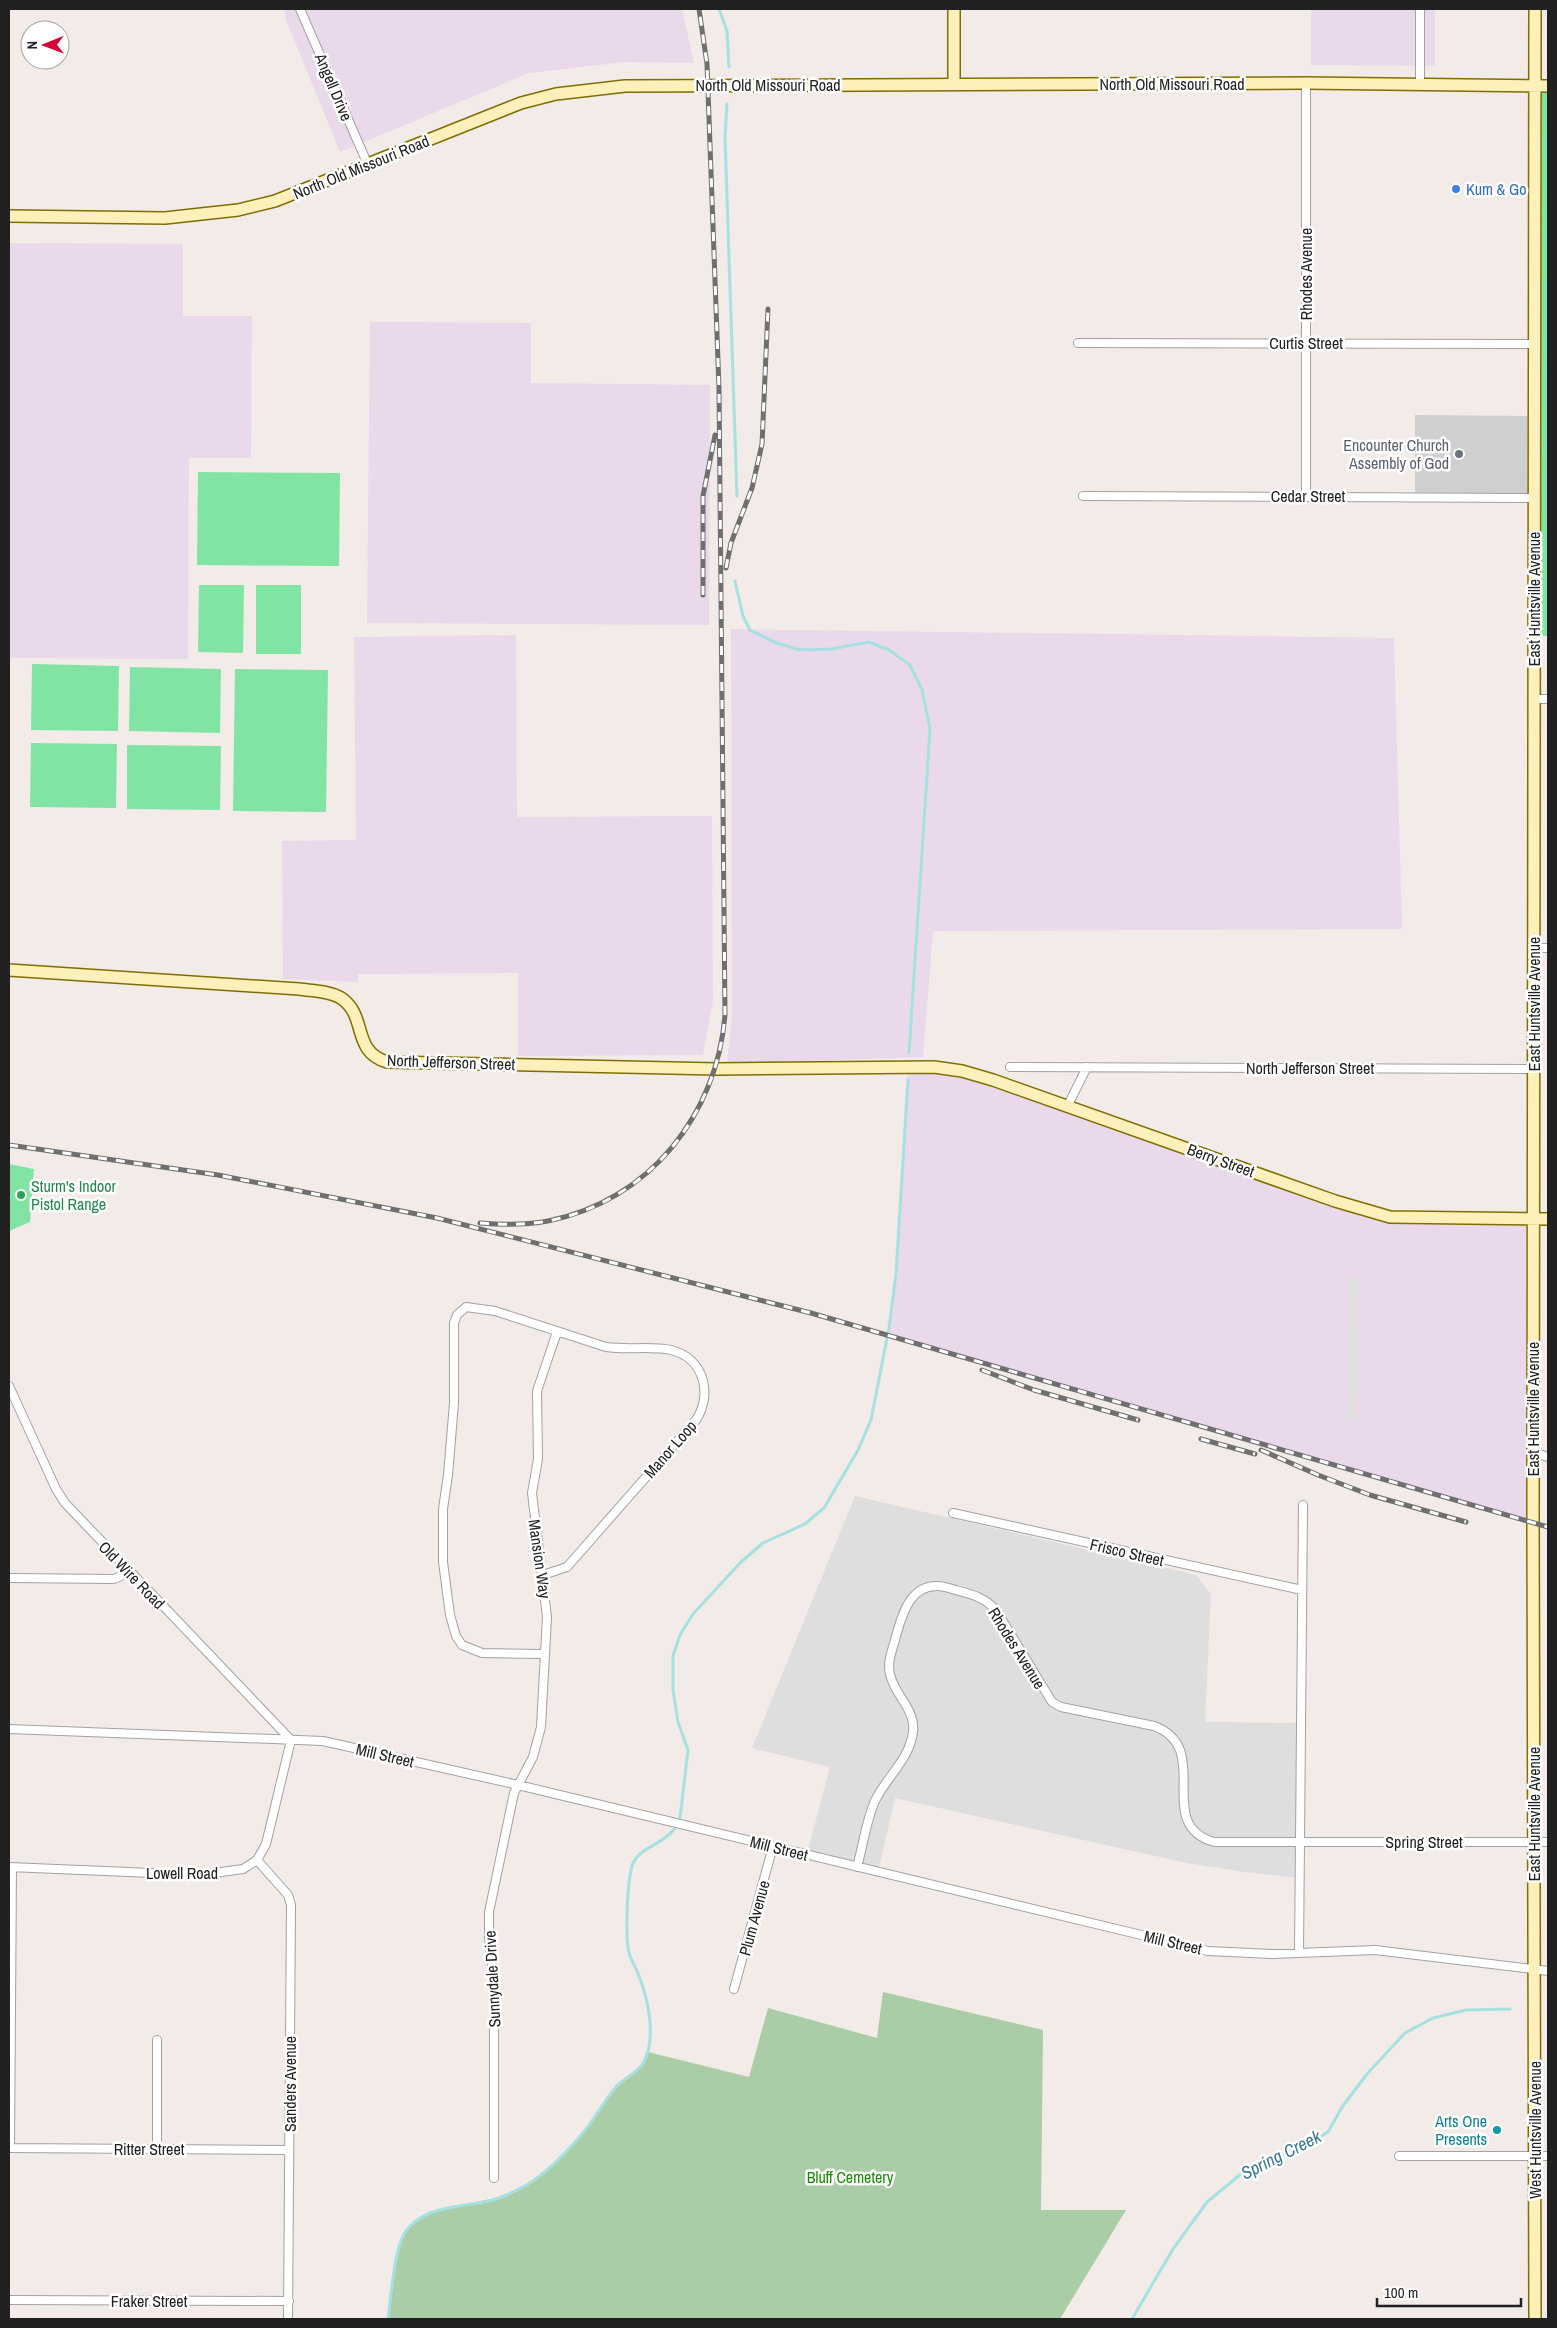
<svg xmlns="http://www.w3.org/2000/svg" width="1557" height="2328" viewBox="0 0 1557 2328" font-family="'Archivo Narrow',sans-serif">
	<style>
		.residential { fill: #dfdede }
		.industrial { fill: #ead9eb }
		.religious { fill: #cfcfcf }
		.cemetery { fill: #aacca7 }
		.pitch { fill: #81e4a5 }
		.parking { fill: #e1e1e1 }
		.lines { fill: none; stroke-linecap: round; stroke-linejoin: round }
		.stream { stroke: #a5e1e0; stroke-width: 3 }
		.street-casing { stroke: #a2a2a2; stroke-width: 10 }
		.secondary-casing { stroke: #806e00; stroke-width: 14 }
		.street { stroke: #fff; stroke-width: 8 }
		.secondary { stroke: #fdf0ba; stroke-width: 11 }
		.rail-casing { stroke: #6f6f6f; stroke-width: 5 }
		.rail { stroke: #fff; stroke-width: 3; stroke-dasharray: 9; stroke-linecap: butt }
		.shop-dot { fill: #3f7fe0; stroke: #fff; stroke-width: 2 }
		.worship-dot { fill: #6b7280; stroke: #fff; stroke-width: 2 }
		.leisure-dot { fill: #2e9e5b; stroke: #fff; stroke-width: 2 }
		.culture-dot { fill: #0f9aa8; stroke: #fff; stroke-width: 2 }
		.labels { text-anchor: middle; stroke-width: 5; stroke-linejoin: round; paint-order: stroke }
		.street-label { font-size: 16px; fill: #212121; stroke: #fff }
		.shop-label { font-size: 16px; fill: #366cbe; stroke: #fff; text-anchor: start }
		.worship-label { font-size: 16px; fill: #5b616d; stroke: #fff; text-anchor: end }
		.leisure-label { font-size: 16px; fill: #27864d; stroke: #fff; text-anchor: start }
		.culture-label { font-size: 16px; fill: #0d838f; stroke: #fff; text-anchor: end }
		.park-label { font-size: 16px; fill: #1b8806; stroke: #fff }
		.water-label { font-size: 18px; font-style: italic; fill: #3a788e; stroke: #fff }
	</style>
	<rect width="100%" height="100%" fill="#f2ebe7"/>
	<!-- residential -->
	<path class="residential" d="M855,1496L1196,1575L1211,1594L1205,1722L1301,1723L1299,1878L1245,1872L1187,1863L895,1798L878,1872L807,1854L830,1767L752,1748Z"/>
	<!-- industrial -->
	<path class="industrial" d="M284,9H682L694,63L624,62L529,73L340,152L286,20Z
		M1311,9H1435V66L1311,65Z
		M9,243L183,244V316H252L251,458H189L188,659L9,658Z
		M370,322L531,323V383L710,385L709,625L367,623Z
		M731,629L1394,638L1402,929L933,931L923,1057L727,1064L732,1014Z
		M516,635L517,817L712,816L713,1000L703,1055L518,1056V973L358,974V982L283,979L282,841L356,840L354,637Z
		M908,1067L962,1071L1390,1217L1533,1219V1523L888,1337L896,1274Z"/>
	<!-- religious -->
	<path class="religious" d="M1415,415L1534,416L1533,498L1415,497Z"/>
	<!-- cemetery -->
	<path class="cemetery" d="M883,1992L1043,2030L1041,2210H1126L1060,2319H388C391,2298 394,2251 405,2234C425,2202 480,2206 513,2193C542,2180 576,2145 594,2119C601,2109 607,2097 615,2088C623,2079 634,2074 641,2066C644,2062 646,2056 648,2052L749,2077L768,2008L877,2038Z"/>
	<!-- pitch -->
	<path class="pitch" d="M1534,86H1548V636H1534Z
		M198,472L340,473L339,566L197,565Z
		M199,585H244L243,653L198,652Z
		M256,585H301V654H256Z
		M32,664L119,666L118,731L31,730Z
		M130,667L221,669L220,733L129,731Z
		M235,669L328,670L326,812L233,811Z
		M31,743L117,744L116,808L30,807Z
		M127,745L221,746L220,810L127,809Z
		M9,1164L34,1169L30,1222L9,1231Z"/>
	<!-- parking -->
	<path class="parking" d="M1358,1277L1355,1420H1346L1349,1279Z"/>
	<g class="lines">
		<!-- stream -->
		<path class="stream" d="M719,9L727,31L729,67
			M727,104L725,137L737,496
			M735,581L743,616L750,630L774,642L800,650L831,649L869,642L889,650L910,665L922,690L930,729L909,1053
			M680,1818L688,1750L678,1722L673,1690V1656L680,1635L693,1614L741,1562L763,1543L805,1524L824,1508L858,1450L871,1420L889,1328L896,1274L908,1080
			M388,2319C391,2297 394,2252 404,2234C422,2204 464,2208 493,2200C505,2196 517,2191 528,2184C550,2171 579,2140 594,2118C601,2108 607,2097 616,2087C623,2079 635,2074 642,2065C647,2058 649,2049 650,2040C652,2016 646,1993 637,1971C634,1965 631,1959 629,1953C625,1936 627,1879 633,1863C641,1846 662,1846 675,1828
			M1132,2319L1173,2249L1207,2202L1247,2169L1310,2143L1328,2132L1342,2107L1367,2074L1405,2033L1433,2018L1466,2010L1510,2009"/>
		<defs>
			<path id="street" d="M300,9L368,165
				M1306,83V496
				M1420,84V9
				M1078,343L1534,344
				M1083,496L1533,498
				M1534,699H1548
				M1534,948H1548
				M1010,1067L1534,1069
				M1068,1105L1087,1067
				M9,1386L56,1489L65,1503L291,1740
				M1533,1452L1548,1457
				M953,1513L1302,1590
				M543,1575L567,1567L696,1420C713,1394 704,1358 671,1350C653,1346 627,1350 606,1347L495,1311L466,1307L457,1315L454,1323V1403L448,1475L443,1509V1562L450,1615L456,1636L462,1645L482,1653L545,1654
				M9,1578L114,1579L130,1572
				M9,1729L323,1741L518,1785L1208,1951L1272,1954L1375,1950L1548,1971
				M257,1860L288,1895L291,1905L288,2319
				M9,1867L200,1875L243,1869L257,1860L266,1844L291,1740
				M857,1867C863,1846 866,1821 875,1801C886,1777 909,1761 913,1732C916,1709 894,1695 890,1674C887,1662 892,1651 895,1640C902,1613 912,1577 949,1588C968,1594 982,1595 996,1610L1052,1702L1061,1707L1154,1726C1215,1749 1152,1824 1214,1842H1548
				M1299,1952L1303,1505
				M734,1989L773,1846
				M157,2040V2149
				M9,2148L289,2150
				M10,2148L12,1868
				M1399,2156H1548
				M494,2178V1985L489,1937V1912L514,1793L533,1757L541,1727L547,1617L532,1493L538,1459L537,1391L557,1332
				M9,2300L289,2301"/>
			<path id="secondary" d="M1535,9L1533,1523L1535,2319
				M954,84V9
				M9,216L165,218L238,210L275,201L521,103L556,94L625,86L1306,83L1548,86
				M9,970L299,989C312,991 330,991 341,998C368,1016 351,1051 387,1062L717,1069L934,1067L962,1071L993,1080L1335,1201L1390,1217L1548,1219"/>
		</defs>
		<!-- street casing -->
		<use href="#street" class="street-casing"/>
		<!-- secondary casing -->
		<use href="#secondary" class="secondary-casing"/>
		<!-- street -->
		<use href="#street" class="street"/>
		<!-- secondary -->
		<use href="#secondary" class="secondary"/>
		<defs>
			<path id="rail" d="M726,568L731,543L752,488L762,444L768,309
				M703,595V496L715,435
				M9,1145L218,1175L437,1218L811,1313L1548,1527
				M480,1223C503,1225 526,1225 548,1221C649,1201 717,1115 725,1015L719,388L707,64L699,9
				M982,1370L1034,1390L1138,1420
				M1201,1439L1255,1454
				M1261,1450L1318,1475L1370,1495L1466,1522"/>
		</defs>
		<!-- rail casing -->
		<use href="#rail" class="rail-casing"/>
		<!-- rail -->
		<use href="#rail" class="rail"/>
	</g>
	<!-- markers -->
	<circle class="shop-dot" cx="1456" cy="189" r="5"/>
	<circle class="worship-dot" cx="1459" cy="454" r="5"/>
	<circle class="leisure-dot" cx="21" cy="1195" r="5"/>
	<circle class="culture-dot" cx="1497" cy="2130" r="5"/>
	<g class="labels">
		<!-- street labels -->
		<g class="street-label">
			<text x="1172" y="90">North Old Missouri Road</text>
			<text x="768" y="91">North Old Missouri Road</text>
			<text transform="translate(334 87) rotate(67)" y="6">Angell Drive</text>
			<text transform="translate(361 167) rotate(-22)" y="6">North Old Missouri Road</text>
			<text transform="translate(1306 274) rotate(-90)" y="6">Rhodes Avenue</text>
			<text x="1306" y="349">Curtis Street</text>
			<text x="1308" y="502">Cedar Street</text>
			<text transform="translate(1534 599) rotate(-90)" y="6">East Huntsville Avenue</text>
			<text transform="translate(1534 1004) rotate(-90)" y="6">East Huntsville Avenue</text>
			<text transform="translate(451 1062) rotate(2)" y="6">North Jefferson Street</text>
			<text x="1310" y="1074">North Jefferson Street</text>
			<text transform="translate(1221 1160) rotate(20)" y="6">Berry Street</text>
			<text transform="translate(1533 1409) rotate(-90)" y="6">East Huntsville Avenue</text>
			<text transform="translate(670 1449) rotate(-49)" y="6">Manor Loop</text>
			<text transform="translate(1127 1552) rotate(13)" y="6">Frisco Street</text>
			<text transform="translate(540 1559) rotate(82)" y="6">Mansion Way</text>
			<text transform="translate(132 1575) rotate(46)" y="6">Old Wire Road</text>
			<text transform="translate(1017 1648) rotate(58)" y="6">Rhodes Avenue</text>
			<text transform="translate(385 1755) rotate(13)" y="6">Mill Street</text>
			<text transform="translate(1534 1814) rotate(-90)" y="6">East Huntsville Avenue</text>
			<text x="1424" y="1848">Spring Street</text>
			<text transform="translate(779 1848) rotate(14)" y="6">Mill Street</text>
			<text x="182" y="1879">Lowell Road</text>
			<text transform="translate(754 1918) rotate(-75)" y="6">Plum Avenue</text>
			<text transform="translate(1173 1942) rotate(13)" y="6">Mill Street</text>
			<text transform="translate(492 1979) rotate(-93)" y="6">Sunnydale Drive</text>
			<text transform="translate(290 2084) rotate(-90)" y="6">Sanders Avenue</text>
			<text transform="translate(1535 2130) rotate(-90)" y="6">West Huntsville Avenue</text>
			<text x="149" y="2155">Ritter Street</text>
			<text x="149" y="2307">Fraker Street</text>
		</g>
		<!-- shop labels -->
		<g class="shop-label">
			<text x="1466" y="195">Kum &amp; Go</text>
		</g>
		<!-- worship labels -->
		<g class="worship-label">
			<text x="1449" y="451">Encounter Church<tspan x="1449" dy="18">Assembly of God</tspan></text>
		</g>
		<!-- leisure labels -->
		<g class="leisure-label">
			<text x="31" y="1192">Sturm's Indoor<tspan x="31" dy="18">Pistol Range</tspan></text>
		</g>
		<!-- culture labels -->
		<g class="culture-label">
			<text x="1487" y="2127">Arts One<tspan x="1487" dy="18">Presents</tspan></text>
		</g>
		<!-- park labels -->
		<g class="park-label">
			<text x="850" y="2183">Bluff Cemetery</text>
		</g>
		<!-- water labels -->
		<g class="water-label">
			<text transform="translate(1281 2155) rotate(-27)" y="6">Spring Creek</text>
		</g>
	</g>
	<!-- border -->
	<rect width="1557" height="2328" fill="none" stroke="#212121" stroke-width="20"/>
	<!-- north arrow -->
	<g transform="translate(45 45) rotate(269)"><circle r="24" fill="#ffffff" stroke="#a6a6a6"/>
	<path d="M0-4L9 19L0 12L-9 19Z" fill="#d20035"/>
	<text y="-8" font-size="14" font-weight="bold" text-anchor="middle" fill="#212121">N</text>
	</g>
	<!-- scale -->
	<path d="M1377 2298v8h144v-8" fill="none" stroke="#212121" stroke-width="2.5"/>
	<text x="1384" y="2298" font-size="15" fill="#212121" stroke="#ffffff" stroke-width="4" paint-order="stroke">100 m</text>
</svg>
